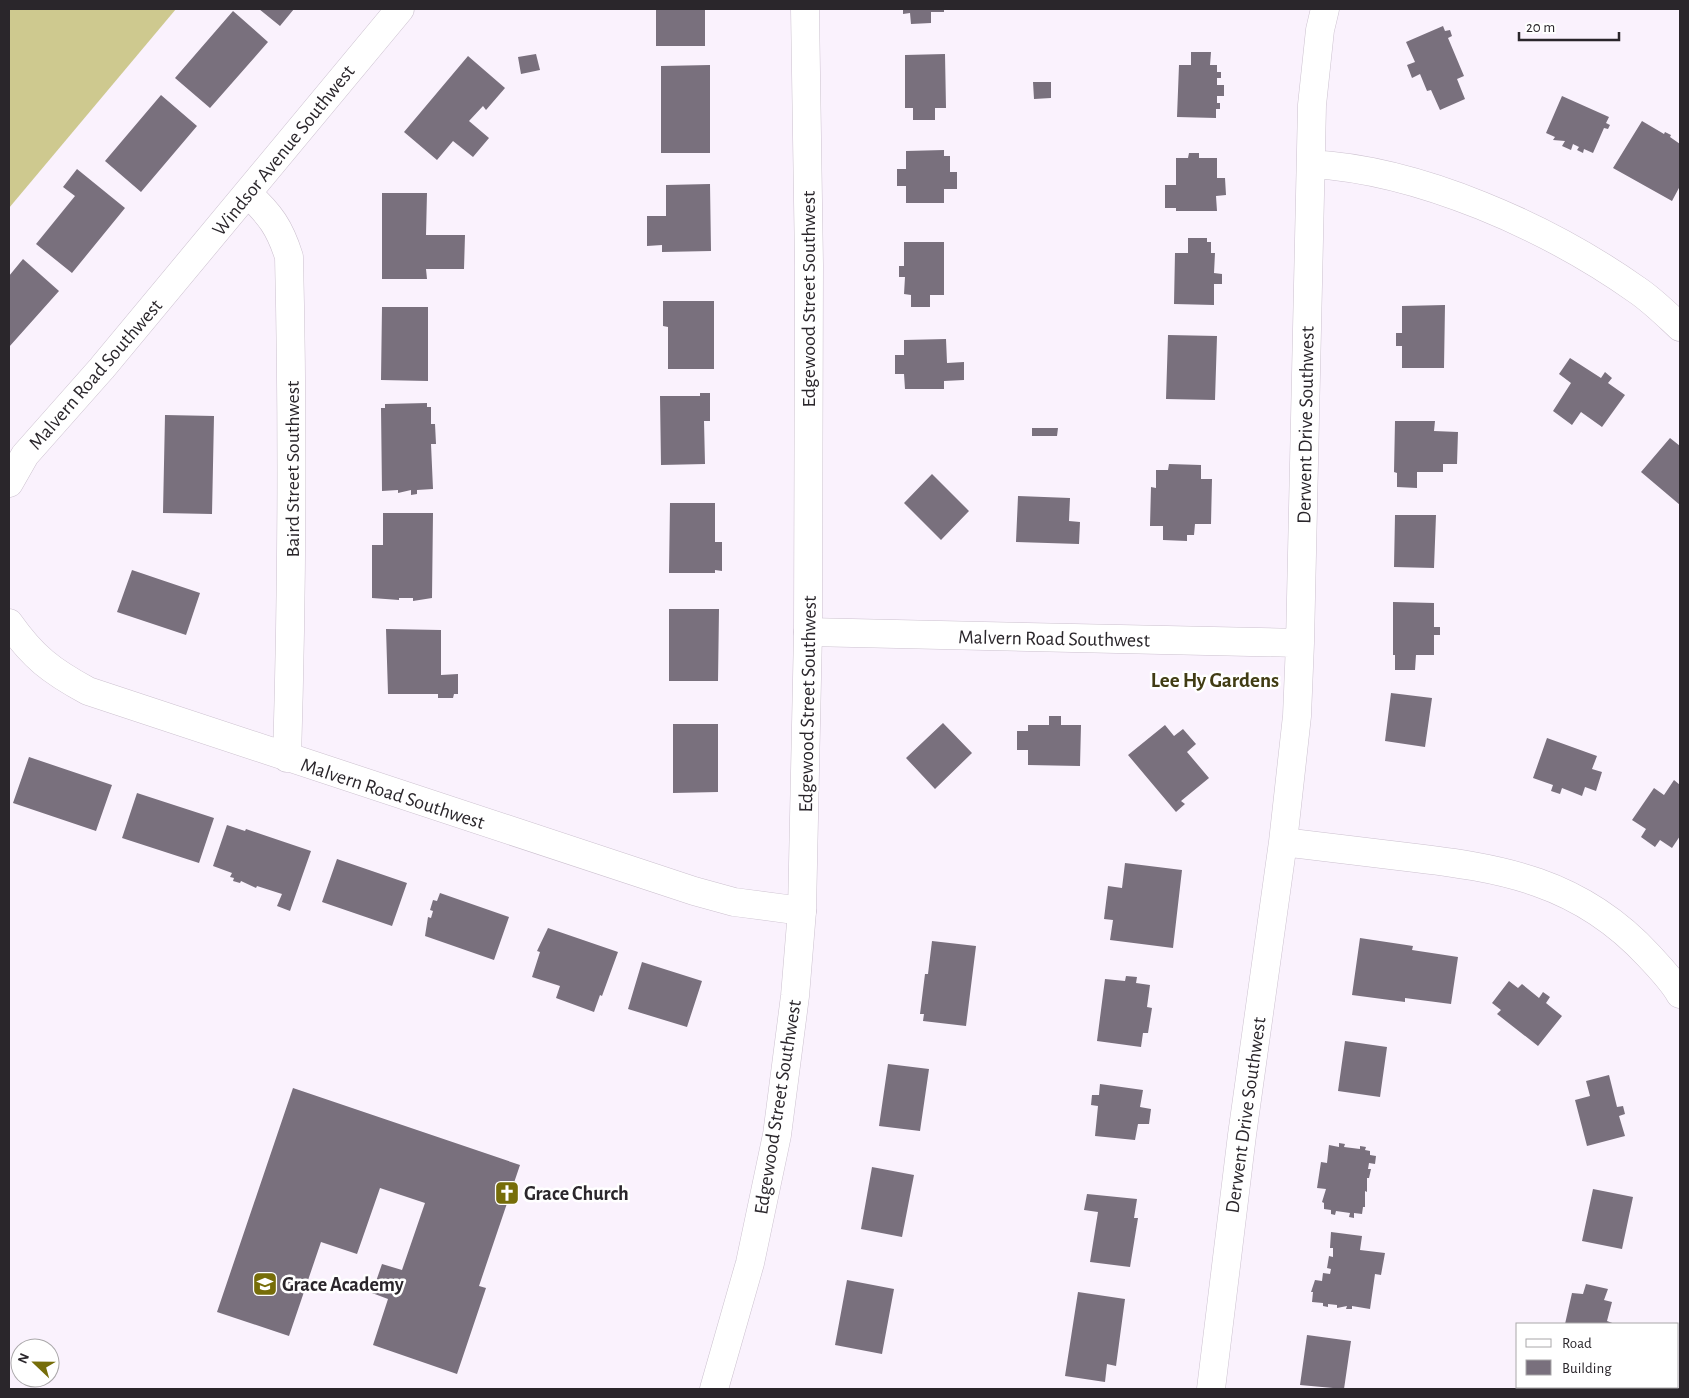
<svg xmlns="http://www.w3.org/2000/svg" width="1689" height="1398" viewBox="0 0 1689 1398" font-family="'Alegreya Sans',sans-serif">
	<style>
		.forest { fill: #cec98f }
		.building { fill: #79707d }
		.lines { fill: none; stroke-linecap: round; stroke-linejoin: round }
		.street-casing { stroke: #ccc1cf; stroke-width: 29 }
		.secondary-casing { stroke: #ccc1cf; stroke-width: 29 }
		.street { stroke: #fff; stroke-width: 28 }
		.secondary { stroke: #fff; stroke-width: 28 }
		.labels { text-anchor: middle; stroke-width: 5; stroke-linejoin: round; paint-order: stroke }
		.street-label { font-size: 20px; fill: #2a262b; stroke: #fff }
		.poi-label { font-size: 20px; font-weight: bold; fill: #2a262b; stroke: #fff; text-anchor: start }
		.neighbourhood-label { font-size: 21px; font-weight: bold; fill: #413c13; stroke: #fff }
	</style>
	<rect width="100%" height="100%" fill="#faf2fd"/>
	<!-- forest -->
	<path class="forest" d="M9,9H176L9,208Z"/>
	<!-- building -->
	<path class="building" d="M259,9H294L280,26Z
		M656,9H705V46H656Z
		M903,9H944V12H931V23L911,24L910,13L903,14Z
		M233,11L268,42L210,108L175,78Z
		M1443,26L1445,31L1450,30L1452,36L1448,38L1464,76L1457,79L1465,99L1440,110L1431,90L1427,91L1420,74L1412,78L1407,65L1415,62L1406,42Z
		M1191,52H1211L1210,65H1217V72H1221V78H1217V85H1224V96H1217V103H1220V109H1216V118L1177,117L1179,65H1191Z
		M536,54L540,70L521,74L518,57Z
		M945,54L946,108H935V120H913V108H905V55Z
		M468,56L505,88L486,110L483,106L469,121L489,138L473,157L453,141L437,160L404,132Z
		M710,65V153H661V66Z
		M1033,82H1051V98L1034,99Z
		M161,95L197,126L141,192L105,161Z
		M1562,96L1609,117L1606,123L1610,125L1608,129L1604,128L1593,153L1584,149L1583,153L1577,150L1579,147L1573,144L1571,150L1562,146L1565,141L1553,140L1555,137L1546,133Z
		M1642,121L1664,134L1665,132L1671,135L1670,137L1680,144V186L1672,201L1613,168Z
		M944,150V156H950V172H957V189H944V203H906V186H897V169H906V151Z
		M1189,153H1199V158H1217V178H1225L1226,195L1216,196L1217,211H1176V208H1165V185H1176V158H1188Z
		M77,169L125,208L72,273L36,244L75,196L63,187Z
		M710,184L711,251L662,252V245L647,246V216H666V185Z
		M382,193H427L426,235H465L464,269H426L427,279H382Z
		M1188,238H1207V242H1211V253H1215L1214,273L1222,274V284H1214V305L1174,304L1175,253H1188Z
		M904,242H944V295H930V307H911V295L904,294L905,277H899V266H904Z
		M23,259L59,291L9,347V276Z
		M663,301H714V369H668V327L663,326Z
		M1445,305L1444,368H1402V346H1396V333H1402V306Z
		M382,307H428V381L381,380Z
		M1168,335L1217,336L1215,400L1166,399Z
		M946,339L947,363L964,362V380L944,381V389H905L904,374H895V355H904V340Z
		M1570,358L1601,378L1605,372L1612,378L1608,383L1625,395L1602,427L1581,412L1572,425L1553,411L1571,383L1559,374Z
		M700,393H710V421H704L705,464L661,465L660,396H700Z
		M427,403V407H431V424H435L436,444H431L433,489L417,490V494L411,495V490L398,493V490L382,491L381,408H385V404Z
		M165,415L214,416L212,514L163,513Z
		M1395,421H1435L1434,431L1458,432L1457,464H1443V472H1417V488L1397,487V473L1394,472Z
		M1032,428H1058L1057,436H1032Z
		M1670,438L1680,446V505L1641,472Z
		M1169,464L1201,465V479H1212L1211,524H1195L1194,535H1187V541L1163,540V526H1150L1151,487L1156,488V470H1168Z
		M932,474L969,511L941,540L904,503Z
		M1018,496L1070,498L1069,521L1080,522L1079,544L1016,542Z
		M670,503H715V542H722V571L715,570V573H669Z
		M383,513H433L432,598L413,601V598H399V600L372,598V545H383Z
		M1395,515H1436L1434,568L1394,567Z
		M132,570L200,593L186,635L117,612Z
		M1393,602L1434,603V627H1440V635H1434V655H1416L1415,670H1395V655H1393Z
		M669,609H719L718,681H669Z
		M386,629L441,630V675L458,674V694H454L453,698H438V694H388Z
		M1391,693L1432,698L1425,747L1385,741Z
		M1049,716H1061V725H1081L1080,766L1028,765V750H1017V731H1028V725H1049Z
		M943,723L972,753L935,789L906,758Z
		M673,724H718V792L673,793Z
		M1165,725L1174,736L1183,729L1196,744L1187,752L1209,778L1181,801L1185,804L1176,812L1128,755Z
		M1547,738L1597,756L1592,769L1602,772L1596,791L1585,787L1582,796L1562,788L1560,794L1551,791L1553,785L1533,778Z
		M29,757L112,785L96,831L13,803Z
		M1674,780L1680,785V836L1672,848L1660,840L1655,847L1641,837L1646,829L1632,820L1654,788L1664,795Z
		M137,793L214,818L199,863L122,838Z
		M227,825L245,831L246,829L311,851L290,911L277,906L282,894L257,886L256,888L241,881L240,883L233,881L234,878L230,877L232,873L213,866Z
		M337,859L407,883L392,926L322,902Z
		M1125,863L1182,870L1173,948L1110,940L1113,920L1104,919L1108,886L1122,888Z
		M440,893L509,917L494,960L425,936L428,917L431,918L433,911L430,910L433,900L437,901Z
		M548,928L618,952L602,996L600,995L594,1012L556,998L560,986L532,977L540,952L537,951Z
		M1360,938L1413,946L1412,950L1458,957L1451,1004L1405,998V1002L1352,995Z
		M932,941L976,946L966,1026L923,1021L924,1014H920L925,974H928Z
		M642,962L702,981L687,1027L628,1009Z
		M1126,976L1137,977L1136,983L1150,985L1147,1007L1152,1008L1148,1033H1143L1141,1047L1097,1041L1105,979L1125,981Z
		M1509,981L1518,988L1522,984L1539,998L1543,992L1550,997L1546,1003L1562,1016L1538,1046L1497,1014L1501,1010L1492,1003Z
		M1345,1041L1387,1047L1380,1097L1338,1091Z
		M888,1064L929,1069L920,1131L879,1126Z
		M1609,1075L1617,1107L1623,1106L1625,1114L1619,1116L1625,1136L1587,1146L1575,1100L1590,1096L1586,1081Z
		M1100,1084L1143,1090L1140,1107L1151,1109L1149,1124H1138L1135,1140L1095,1136L1098,1106L1091,1105L1092,1095H1099Z
		M293,1088L520,1165L479,1286L486,1288L457,1374L373,1345L388,1299L372,1293L382,1264L402,1270L425,1203L380,1188L357,1254L321,1242L289,1336L217,1312Z
		M1339,1143L1345,1144L1344,1147L1360,1149V1146L1366,1147L1365,1150L1370,1151V1155L1376,1156L1375,1164L1369,1163L1368,1169H1371L1369,1178H1367V1192L1365,1191V1207H1363L1362,1214L1354,1213V1218L1349,1217L1350,1213L1336,1211L1335,1215L1331,1214V1210L1324,1209V1203L1322,1202L1326,1189L1317,1188L1321,1162L1327,1163L1329,1145L1339,1147Z
		M872,1167L914,1175L902,1237L861,1229Z
		M1593,1189L1633,1197L1622,1249L1582,1241Z
		M1087,1194L1137,1199L1134,1218H1138L1130,1267L1090,1262L1098,1212L1084,1210Z
		M1331,1232L1362,1236L1360,1250L1385,1253L1381,1275L1375,1274L1370,1309L1352,1306V1309H1346L1347,1306L1337,1308V1305L1328,1304V1307L1323,1306V1303L1312,1302L1313,1292H1311L1315,1280L1322,1281L1323,1273L1330,1274L1331,1269L1327,1268L1329,1256L1333,1257V1248H1330Z
		M847,1280L894,1289L882,1354L835,1345Z
		M1586,1284L1608,1289L1604,1300L1612,1302L1607,1321L1615,1324H1565L1572,1293L1583,1294Z
		M1078,1292L1125,1299L1116,1366L1107,1364L1105,1382L1065,1376Z
		M1307,1335L1351,1341L1344,1389L1300,1385Z
		M1547,1387H1568L1577,1388L1546,1389Z"/>
	<g class="lines">
		<defs>
			<path id="street" d="M1311,164C1420,170 1548,227 1637,290C1652,300 1666,314 1680,327
				M248,194C270,214 280,228 289,257C293,424 292,591 287,758
				M9,483L25,455L102,368L400,9
				M9,623C33,657 51,671 88,691L694,891L734,902L802,911
				M808,632L1300,643
				M1283,842L1297,716L1300,643L1312,105L1320,30L1325,9
				M1211,1389L1242,1135L1283,842C1324,847 1366,852 1407,857C1502,868 1580,881 1649,956C1660,968 1672,980 1680,994"/>
			<path id="secondary" d="M714,1389L750,1263L777,1135L795,996L802,911L808,632L809,265L805,9"/>
		</defs>
		<!-- street casing -->
		<use href="#street" class="street-casing"/>
		<!-- secondary casing -->
		<use href="#secondary" class="secondary-casing"/>
		<!-- street -->
		<use href="#street" class="street"/>
		<!-- secondary -->
		<use href="#secondary" class="secondary"/>
	</g>
	<!-- icons -->
	<defs>
		<symbol id="church-square" viewBox="-11 -11 22 22"><rect x="-9" y="-9" width="18" height="18" rx="4" fill="#766d09" stroke="#fff"/><path d="M-1.2-6h2.4v3.5h3.3v2.4h-3.3V6h-2.4V-.1h-3.3v-2.4h3.3Z" fill="#fff"/></symbol>
		<symbol id="school-square" viewBox="-11 -11 22 22"><rect x="-9" y="-9" width="18" height="18" rx="4" fill="#766d09" stroke="#fff"/><path d="M0-5L7-2L0 1L-7-2ZM-4 1L0 2.5L4 1V4Q0 6-4 4Z" fill="#fff"/></symbol>
	</defs>
	<g fill-rule="evenodd">
		<use href="#church-square" x="493" y="1179" width="28" height="28"/>
		<use href="#school-square" x="251" y="1270" width="28" height="28"/>
	</g>
	<g class="labels">
		<!-- street labels -->
		<g class="street-label">
			<text transform="translate(283 150) rotate(-51)" y="7">Windsor Avenue Southwest</text>
			<text transform="translate(808 299) rotate(-90)" y="7">Edgewood Street Southwest</text>
			<text transform="translate(95 374) rotate(-49)" y="7">Malvern Road Southwest</text>
			<text transform="translate(1305 425) rotate(-89)" y="7">Derwent Drive Southwest</text>
			<text transform="translate(292 469) rotate(-90)" y="7">Baird Street Southwest</text>
			<text transform="translate(1054 638) rotate(1)" y="7">Malvern Road Southwest</text>
			<text transform="translate(807 704) rotate(-89)" y="7">Edgewood Street Southwest</text>
			<text transform="translate(393 793) rotate(18)" y="7">Malvern Road Southwest</text>
			<text transform="translate(777 1107) rotate(-81)" y="7">Edgewood Street Southwest</text>
			<text transform="translate(1245 1115) rotate(-82)" y="7">Derwent Drive Southwest</text>
		</g>
		<!-- poi labels -->
		<g class="poi-label">
			<text x="524" y="1200">Grace Church</text>
			<text x="282" y="1291">Grace Academy</text>
		</g>
		<!-- neighbourhood labels -->
		<g class="neighbourhood-label">
			<text x="1215" y="687">Lee Hy Gardens</text>
		</g>
	</g>
	<!-- border -->
	<rect width="1689" height="1398" fill="none" stroke="#2a262b" stroke-width="20"/>
	<!-- legend -->
	<rect x="1516" y="1323" width="162" height="65" fill="#ffffff" stroke="#aaa8aa"/>
	<rect x="1526" y="1339" width="25" height="8" fill="#ffffff" stroke="#aaa8aa"/>
	<text x="1562" y="1348" font-size="15" fill="#2a262b">Road</text>
	<rect x="1526" y="1360" width="25" height="15" fill="#79707d" stroke="#aaa8aa"/>
	<text x="1562" y="1373" font-size="15" fill="#2a262b">Building</text>
	<!-- north arrow -->
	<g transform="translate(35 1363) rotate(292)"><circle r="24" fill="#ffffff" stroke="#aaa8aa"/>
	<path d="M0-4L9 19L0 12L-9 19Z" fill="#766d09"/>
	<text y="-8" font-size="14" font-weight="bold" text-anchor="middle" fill="#2a262b">N</text>
	</g>
	<!-- scale -->
	<path d="M1519 32v8h100v-8" fill="none" stroke="#2a262b" stroke-width="2.5"/>
	<text x="1526" y="32" font-size="15" fill="#2a262b" stroke="#ffffff" stroke-width="4" paint-order="stroke">20 m</text>
</svg>
